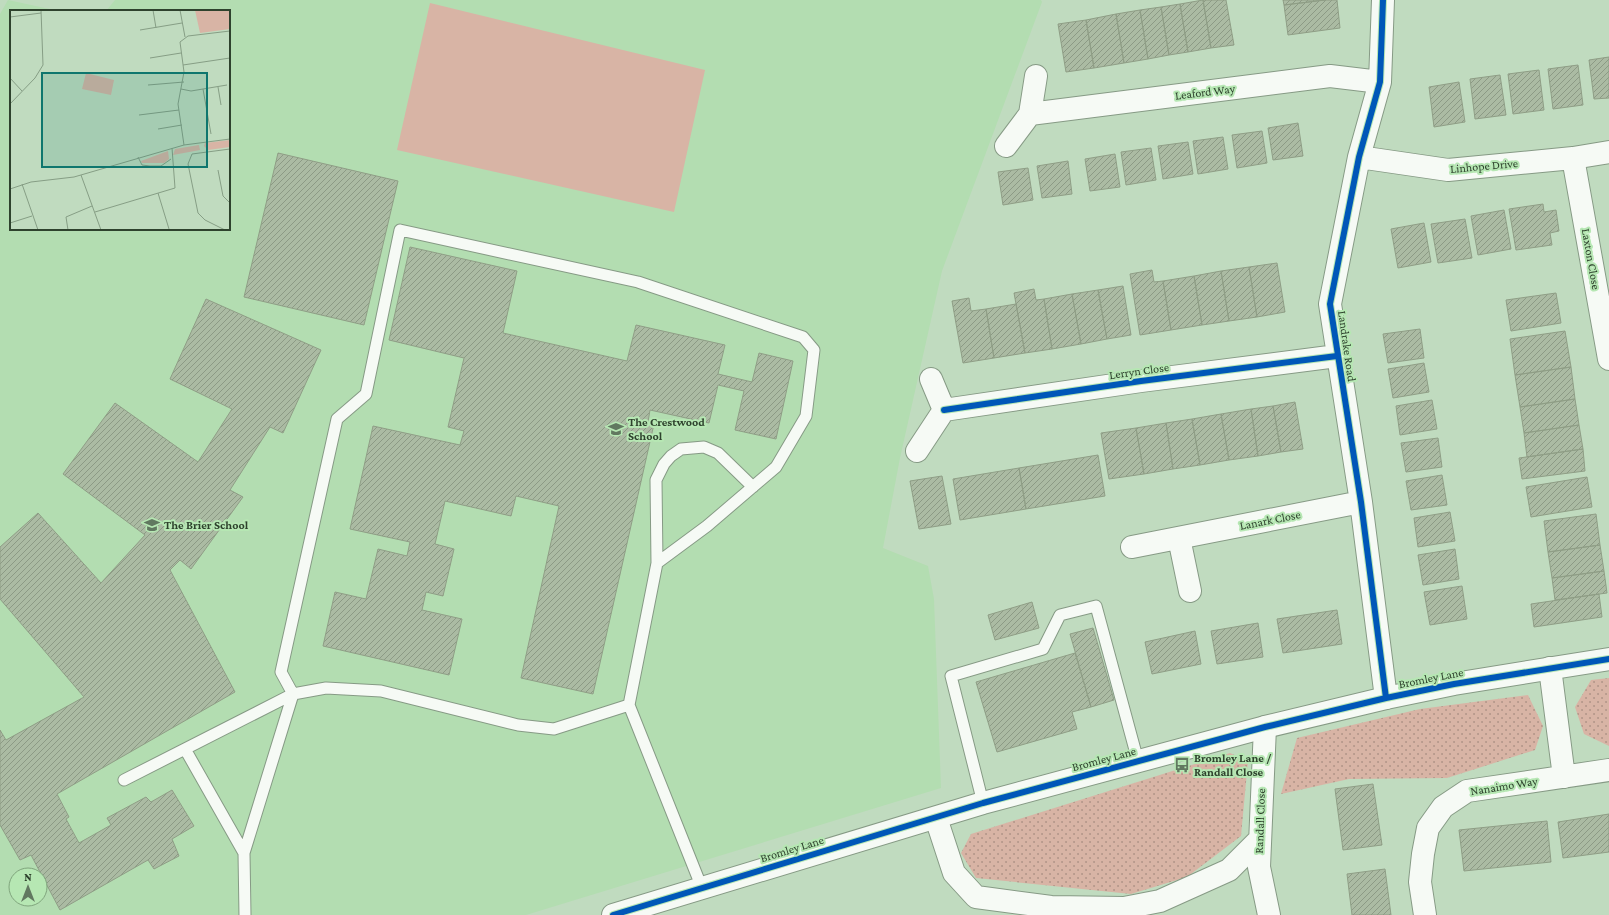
<svg xmlns="http://www.w3.org/2000/svg" width="1609" height="915" viewBox="0 0 1609 915" font-family="'Crimson Pro',serif">
	<style>
		.built { fill: #b3ddb1; fill-rule: evenodd }
		.grass { fill: url(#grass-dots) }
		.pitch { fill: #d8b4a5 }
		.building { fill: url(#building-hatch); stroke: #8f9e86 }
		.lines { fill: none; stroke-linecap: round; stroke-linejoin: round }
		.service-casing { stroke: #869a85; stroke-width: 13 }
		.minor-casing { stroke: #869a85; stroke-width: 24 }
		.tertiary-casing { stroke: #869a85; stroke-width: 24 }
		.service { stroke: #f6faf5; stroke-width: 11 }
		.minor { stroke: #f6faf5; stroke-width: 22 }
		.tertiary { stroke: #f6faf5; stroke-width: 22 }
		.cycleway-casing { stroke: #b6e7b3; stroke-width: 8 }
		.cycleway { stroke: #0057b8; stroke-width: 6 }
		.labels { text-anchor: middle; stroke-width: 4; stroke-linejoin: round; paint-order: stroke }
		.street-label { font-size: 12px; fill: #2e422d; stroke: #b6e7b3 }
		.poi-label { font-size: 12px; font-weight: bold; fill: #2e422d; stroke: #b6e7b3; text-anchor: start }
		.inset-road { fill: none; stroke: #869e85; stroke-width: 1 }
		.view { fill: #0f766e; fill-opacity: 0.15; stroke: #0f766e; stroke-width: 2 }
		.inset-edge { fill: none; stroke: #2e422d; stroke-width: 2 }
	</style>
	<defs>
		<pattern id="grass-dots" width="8" height="8" patternUnits="userSpaceOnUse"><rect width="8" height="8" fill="#d8b4a5"/><path d="M2 2h.1M6 6h.1" fill="none" stroke="#b09487" stroke-width="1.8" stroke-linecap="round"/></pattern>
		<pattern id="building-hatch" width="6" height="6" patternUnits="userSpaceOnUse"><rect width="6" height="6" fill="#abbba3"/><path d="M-1 1l2-2M0 6l6-6M5 7l2-2" fill="none" stroke="#8c9a85"/></pattern>
	</defs>
	<rect width="100%" height="100%" fill="#c0dbbf"/>
	<!-- built -->
	<path class="built" d="M8,0L59,11H11V229H229V11H106L115,0H1041L1042,2L942,271L900,458L883,548L928,566L934,599L941,788L526,915H0V14ZM16,875H40V899H16Z"/>
	<!-- grass -->
	<path class="grass" d="M1609,678V746L1584,734L1575,707L1591,680Z
		M1528,695L1543,726L1535,750L1447,778L1349,779L1281,794L1297,738L1420,709Z
		M1230,753L1248,761L1241,836L1187,877L1131,894L976,878L961,853L971,834Z"/>
	<!-- pitch -->
	<path class="pitch" d="M430,3L705,70L674,212L397,150Z"/>
	<!-- building -->
	<path class="building" d="M1203,0L1211,48L1188,52L1180,4Z
		M1203,0H1226L1234,45L1211,48Z
		M1283,0H1325L1284,5Z
		M1325,0H1337L1340,28L1288,35L1284,5Z
		M1180,4L1188,52L1169,55L1161,7Z
		M1161,7L1169,55L1148,59L1140,10Z
		M1140,10L1148,59L1124,63L1116,14Z
		M1116,14L1124,63L1094,68L1086,20Z
		M1086,20L1094,68L1066,72L1058,24Z
		M1609,57V98L1594,99L1589,60Z
		M1578,65L1583,105L1553,109L1548,69Z
		M1539,70L1544,110L1513,114L1508,74Z
		M1500,75L1506,115L1475,119L1470,79Z
		M1459,82L1465,122L1434,127L1429,87Z
		M1298,123L1303,156L1273,160L1268,128Z
		M1262,131L1267,163L1237,168L1232,135Z
		M1223,137L1228,169L1198,174L1193,141Z
		M1188,142L1193,174L1163,179L1158,146Z
		M1151,148L1156,180L1126,185L1121,152Z
		M278,153L398,181L364,325L244,297Z
		M1115,154L1120,187L1090,191L1085,159Z
		M1068,161L1072,194L1042,198L1037,166Z
		M1028,168L1033,200L1003,205L998,172Z
		M1543,204L1544,212L1556,210L1559,231L1550,233L1552,245L1516,250L1509,209Z
		M1504,210L1511,249L1478,255L1471,216Z
		M1465,219L1472,258L1438,263L1431,224Z
		M1424,223L1431,262L1398,268L1391,229Z
		M410,247L517,271L503,333L627,361L636,325L725,345L718,374L752,382L759,353L793,361L776,439L735,430L744,391L718,385L709,423L650,410L648,422L654,424L593,694L521,678L559,506L516,496L511,516L445,501L435,544L454,549L443,596L426,592L422,610L462,619L449,675L323,646L335,592L366,599L378,549L407,556L410,542L350,529L373,426L460,445L464,431L448,427L464,358L389,340Z
		M1277,263L1285,312L1257,317L1249,267Z
		M1249,267L1257,317L1229,321L1221,271Z
		M1152,270L1154,282L1163,281L1171,330L1140,335L1130,274Z
		M1221,271L1229,321L1202,325L1194,276Z
		M1194,276L1202,325L1171,330L1163,281Z
		M1123,286L1131,335L1107,339L1098,290Z
		M1034,289L1036,300L1044,299L1052,349L1025,353L1014,293Z
		M1098,290L1107,339L1081,344L1072,294Z
		M1556,293L1561,323L1511,331L1506,300Z
		M1072,294L1081,344L1052,349L1044,299Z
		M969,298L971,311L986,309L994,358L963,363L952,301Z
		M206,299L321,350L283,433L270,427L230,490L243,497L191,569L180,560L170,570L235,692L57,794L69,817L66,819L79,843L111,825L107,818L146,797L151,802L172,790L194,826L172,839L179,856L154,869L148,860L60,910L31,855L20,860L0,825V730L6,740L84,697L0,599V547L38,513L101,583L145,535L63,474L115,403L198,462L232,409L170,379Z
		M1016,304L1025,353L994,358L986,309Z
		M1420,329L1424,358L1388,363L1383,334Z
		M1565,331L1571,367L1515,375L1510,339Z
		M1424,363L1429,392L1393,398L1388,369Z
		M1571,367L1575,399L1520,407L1515,375Z
		M1575,399L1579,425L1524,433L1520,407Z
		M1432,400L1437,429L1400,435L1396,406Z
		M1295,402L1303,449L1281,452L1273,406Z
		M1273,406L1281,452L1258,456L1251,409Z
		M1251,409L1258,456L1229,460L1221,414Z
		M1221,414L1229,460L1200,465L1192,419Z
		M1192,419L1200,465L1173,469L1166,423Z
		M1166,423L1173,469L1144,474L1136,428Z
		M1579,425L1583,449L1527,457L1524,433Z
		M1136,428L1144,474L1109,479L1101,433Z
		M1438,438L1442,467L1406,472L1401,443Z
		M1583,449L1585,471L1522,479L1519,458Z
		M1098,455L1105,496L1026,509L1019,468Z
		M1019,468L1026,509L960,520L953,479Z
		M1442,475L1447,505L1411,510L1406,481Z
		M942,476L951,524L919,529L910,481Z
		M1587,477L1592,507L1531,517L1526,487Z
		M1450,512L1455,541L1418,547L1414,518Z
		M1596,514L1600,545L1548,552L1544,521Z
		M1600,545L1604,571L1552,578L1548,552Z
		M1455,549L1459,579L1423,585L1418,555Z
		M1604,571L1607,593L1555,600L1552,578Z
		M1462,586L1467,619L1430,625L1424,592Z
		M1599,594L1602,617L1534,627L1531,604Z
		M1032,602L1039,628L995,640L988,615Z
		M1337,610L1342,644L1283,653L1277,619Z
		M1258,623L1263,657L1217,664L1211,631Z
		M1093,628L1114,700L1091,707L1070,634Z
		M1195,631L1201,664L1152,674L1145,642Z
		M1075,653L1091,707L1072,712L1077,729L997,752L976,682Z
		M1373,784L1382,845L1343,850L1335,789Z
		M1609,814V852L1563,858L1558,822Z
		M1547,821L1551,862L1464,871L1459,830Z
		M1385,869L1391,915H1352L1347,874Z"/>
	<g class="lines">
		<defs>
			<path id="service" d="M657,563L656,480L664,464L671,456L681,449L704,447L718,453L753,487
				M185,749L244,853L245,915
				M124,780L293,694L326,688L381,691L518,725L554,729L629,705
				M983,803L951,676L1043,649L1060,615L1096,606L1138,761
				M244,853L293,694L281,672L337,419L366,394L400,230L638,282L803,337L814,350L806,416L776,467L707,526L657,563L629,705L702,888"/>
			<path id="minor" d="M1383,0L1380,82L1359,157L1330,304L1361,502L1386,698
				M1030,114L1330,76L1380,82
				M1006,146L1030,114L1036,76
				M1359,157L1448,170L1573,158L1609,152
				M1573,158L1609,359
				M944,410L1141,381L1337,356
				M917,451L944,410L931,379
				M1179,538L1190,591
				M1132,547L1361,502
				M1550,668L1564,777
				M1265,727L1259,867L1269,915
				M936,818L954,873L976,897L1051,907L1124,908L1160,901L1229,870L1259,840
				M1425,915L1420,882L1423,854L1428,828L1443,807L1467,791L1609,770"/>
			<path id="tertiary" d="M613,915L983,803L1265,727L1386,698L1454,684L1609,659"/>
		</defs>
		<!-- service casing -->
		<use href="#service" class="service-casing"/>
		<!-- minor casing -->
		<use href="#minor" class="minor-casing"/>
		<!-- tertiary casing -->
		<use href="#tertiary" class="tertiary-casing"/>
		<!-- service -->
		<use href="#service" class="service"/>
		<!-- minor -->
		<use href="#minor" class="minor"/>
		<!-- tertiary -->
		<use href="#tertiary" class="tertiary"/>
		<defs>
			<path id="cycleway" d="M1383,0L1380,82L1359,157L1330,304L1361,502L1386,698
				M944,410L1141,381L1337,356
				M613,915L983,803L1265,727L1386,698L1454,684L1609,659"/>
		</defs>
		<!-- cycleway casing -->
		<use href="#cycleway" class="cycleway-casing"/>
		<!-- cycleway -->
		<use href="#cycleway" class="cycleway"/>
	</g>
	<!-- icons -->
	<defs>
		<symbol id="school-bare" viewBox="-9 -9 18 18"><path d="M0-5L7-2L0 1L-7-2ZM-4 1L0 2.5L4 1V4Q0 6-4 4Z" fill="#617860" stroke="#b6e7b3" stroke-width="2.5" paint-order="stroke"/></symbol>
		<symbol id="bus-bare" viewBox="-9 -9 18 18"><path d="M-5-6H5V4H4V6H2V4H-2V6H-4V4H-5ZM-3.5-4V0h7V-4ZM-3.5 1.2v1.5H-2V1.2ZM2 1.2v1.5H3.5V1.2Z" fill="#617860" stroke="#b6e7b3" stroke-width="2.5" paint-order="stroke"/></symbol>
	</defs>
	<g fill-rule="evenodd">
		<use href="#school-bare" x="605" y="418" width="22" height="22"/>
		<use href="#school-bare" x="141" y="514" width="22" height="22"/>
		<use href="#bus-bare" x="1171" y="754" width="22" height="22"/>
	</g>
	<g class="labels">
		<!-- street labels -->
		<g class="street-label">
			<text transform="translate(1205 92) rotate(-7)" y="4">Leaford Way</text>
			<text transform="translate(1484 166) rotate(-5)" y="4">Linhope Drive</text>
			<text transform="translate(1591 259) rotate(80)" y="4">Laxton Close</text>
			<text transform="translate(1347 346) rotate(82)" y="4">Landrake Road</text>
			<text transform="translate(1139 371) rotate(-8)" y="4">Lerryn Close</text>
			<text transform="translate(1270 520) rotate(-11)" y="4">Lanark Close</text>
			<text transform="translate(1431 678) rotate(-11)" y="4">Bromley Lane</text>
			<text transform="translate(1104 759) rotate(-15)" y="4">Bromley Lane</text>
			<text transform="translate(1504 786) rotate(-9)" y="4">Nanaimo Way</text>
			<text transform="translate(1260 821) rotate(-88)" y="4">Randall Close</text>
			<text transform="translate(792 849) rotate(-17)" y="4">Bromley Lane</text>
		</g>
		<!-- poi labels -->
		<g class="poi-label">
			<text x="628" y="426">The Crestwood<tspan x="628" dy="14">School</tspan></text>
			<text x="164" y="529">The Brier School</text>
			<text x="1194" y="762">Bromley Lane /<tspan x="1194" dy="14">Randall Close</tspan></text>
		</g>
	</g>
	<!-- overview -->
	<g transform="translate(10 10)">
		<rect width="220" height="220" fill="#c0dbbf"/>
		<path d="M220,130V137L198,140L194,136L195,133ZM189,135L190,140L163,145L165,139ZM158,141L159,149L154,153H132L131,151Z" fill="#d8b4a5"/>
		<path d="M185,0H220V19L190,23Z" fill="#d8b4a5"/>
		<path d="M76,63L104,70L101,85L72,79Z" fill="#d8b4a5"/>
		<path class="inset-road" d="M143,0L146,18M170,0L175,27M0,7L31,3M130,20L172,13M140,48L171,43M173,55L220,48M0,68L12,81M138,75L174,72M208,77L211,95M171,79L181,81L217,75M193,79L201,124M0,94L25,68L33,55L31,0M129,105L169,100M148,119L172,115M174,135L168,94L174,62L170,32L178,26L220,21M128,147L132,155L140,156H151L161,149M208,160L213,186L220,193M71,165L91,220M12,174L28,220M0,179L21,172L64,167L174,135L220,129M148,183L159,219M85,202L165,178L162,138M0,213L22,206M58,220L56,207L82,196M215,220L195,210L188,203L178,154L182,144L220,139"/>
		<path class="view" d="M32,63H197V157H32Z"/>
		<rect width="220" height="220" class="inset-edge"/>
	</g>
	<!-- north arrow -->
	<g transform="translate(28 887)"><circle r="19" fill="#b6e7b3" stroke="#80a57d"/>
	<path d="M0-3L7 15L0 10L-7 15Z" fill="#617860"/>
	<text y="-6" font-size="11" font-weight="bold" text-anchor="middle" fill="#2e422d">N</text>
	</g>
</svg>
